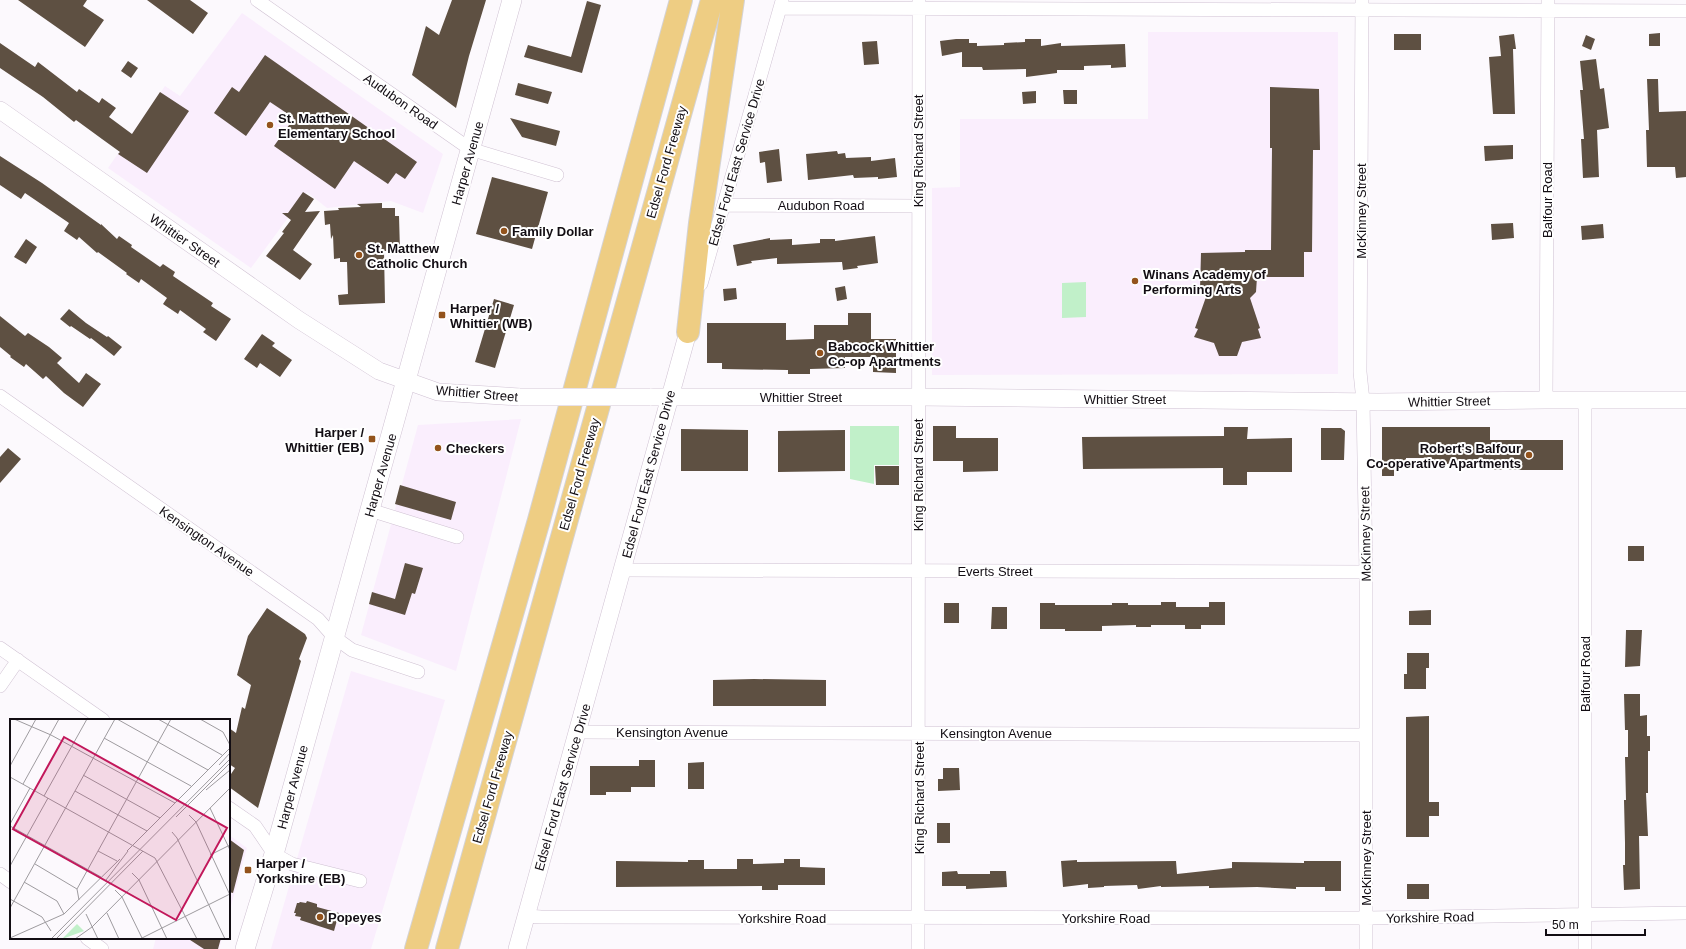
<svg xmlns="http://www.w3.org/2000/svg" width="1686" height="949" viewBox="0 0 1686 949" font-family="Helvetica,sans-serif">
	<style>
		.built { fill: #faeefd }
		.green { fill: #c1f0c9 }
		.building { fill: #5e5042 }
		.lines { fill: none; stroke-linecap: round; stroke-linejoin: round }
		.minor-casing { stroke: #d0c2d3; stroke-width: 14 }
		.tertiary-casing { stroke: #d0c2d3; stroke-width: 18 }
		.secondary-casing { stroke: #d0c2d3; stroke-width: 20 }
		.motorway-casing { stroke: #d4d3d5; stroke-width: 24 }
		.minor { stroke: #fff; stroke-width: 13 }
		.tertiary { stroke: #fff; stroke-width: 17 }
		.secondary { stroke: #fff; stroke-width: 19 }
		.motorway { stroke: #eecd83; stroke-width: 22 }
		.tertiary-bridge-casing { stroke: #d0c2d3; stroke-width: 18; stroke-linecap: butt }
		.tertiary-bridge { stroke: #fff; stroke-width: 17 }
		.poi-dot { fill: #93531c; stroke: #fff; stroke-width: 1.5 }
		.labels { text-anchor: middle; stroke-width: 4; stroke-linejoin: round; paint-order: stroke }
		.street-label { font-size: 13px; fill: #120d13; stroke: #fff }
		.poi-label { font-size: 13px; font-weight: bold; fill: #120d13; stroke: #fff; text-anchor: start }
		.inset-road { fill: none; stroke: #9e9b9f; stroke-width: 1 }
		.view { fill: #c2185b; fill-opacity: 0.15; stroke: #c2185b; stroke-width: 2 }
		.inset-edge { fill: none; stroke: #120d13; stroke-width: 2 }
	</style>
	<rect width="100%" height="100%" fill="#fcf9fd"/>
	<!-- built -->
	<path class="built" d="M242,13L443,154L423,213L391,201L327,208L307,192L251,268L108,168L165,86L180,96Z
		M1148,32H1338V374L932,375V188L960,187V119H1148Z
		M521,419L456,671L361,635L418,425Z
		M351,671L445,700L371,949H271Z
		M229,835L247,848L229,913Z
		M156,938H222L219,949H153Z"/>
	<!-- green -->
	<path class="green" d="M1086,282V317L1062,318V283Z
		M850,426H899V465H874V484L850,479Z"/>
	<!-- building -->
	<path class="building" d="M18,0H87L83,6L104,20L85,47Z
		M147,0H190L208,13L193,34Z
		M452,0H486L469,56L456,108L412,75L426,26L439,35Z
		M587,1L601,5L582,73L524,57L528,45L571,57Z
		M1660,33V46H1649V34Z
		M1394,34H1421V50H1394Z
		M1514,34L1516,49H1513L1515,114H1493L1489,57L1501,56L1499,36Z
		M1586,35L1595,39L1591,50L1582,46Z
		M956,39H969V43H977V46L1004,45V43L1025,42V39H1041V46L1061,43V46L1125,44L1126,67L1111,68V65L1084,66V70H1057V73L1026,77V69L983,70L982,67H962V52L942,56L940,41Z
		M877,41L879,64L864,65L862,42Z
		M0,43L35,67L38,62L77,92L79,89L99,103L102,98L116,108L109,117L132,134L160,92L189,111L147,173L118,154L120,152L102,139L76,120L74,122L43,97L0,68Z
		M265,55L417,162L405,179L396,173L388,184L354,161L335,189L274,146L294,118L270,102L246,136L214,113L232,87L239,92Z
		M1596,59L1600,89L1604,88L1609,128L1597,130L1599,177L1583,178L1581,139H1584L1580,90H1583L1580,61Z
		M128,61L138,68L131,78L121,71Z
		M1647,79H1658L1659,112L1686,111V177L1676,178L1675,167H1647L1646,130H1649Z
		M518,83L552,92L548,104L515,95Z
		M1270,87L1319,89L1320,150H1313L1312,252H1304V277H1257L1256,292L1250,298L1260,328L1258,329L1261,338L1242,342L1237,356H1219L1214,343L1194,337L1198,329L1195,328L1206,297L1200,290L1201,253L1245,252V250H1271L1272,148H1270Z
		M1063,90H1077V104H1064Z
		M1036,91V103L1023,104L1022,92Z
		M510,118L560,131L556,146L522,137Z
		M1513,145V159L1485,161L1484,146Z
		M779,149L782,181L767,183L765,162L760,163L759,152Z
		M837,151L838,154L845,153L846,158L871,157V161L895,158L897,177L878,179V177L854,178L853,175L808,180L806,154Z
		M0,156L42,183L101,225V224L117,239L119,236L132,245L131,247L160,267L163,264L175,272L173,276L213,303L211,306L231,319L216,341L203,332L206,329L180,310L178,314L163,304L167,298L141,279L139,283L126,274L127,273L98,252L97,253L79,237L77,240L64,231L69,223L25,193L21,199L0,185Z
		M492,177L548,192L532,249L476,234Z
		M303,192L314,199L305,212L320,211L293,250L312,264L300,280L266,256L284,233L282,232L291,220L282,213H288Z
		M382,203V208H395V216H399L400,251H384L385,303L339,305L338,295L348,294L347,262H340V258L334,259L333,235L331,239L330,224L325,225L324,211L339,210L338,208L361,207L357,204Z
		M1513,223L1514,238L1492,240L1491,224Z
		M1603,224L1604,238L1582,240L1581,226Z
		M875,236L878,263L857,266L858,268L843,270L842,262L777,264V258L751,261L752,263L737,266L733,245L770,238V240L792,239V245L820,243V239H835V241Z
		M26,239L37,247L26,264L14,257Z
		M845,286L847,299L837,301L835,288Z
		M736,288L737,299L724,301L723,289Z
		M494,299L514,305L495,368L475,362Z
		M69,309L86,323L107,337L108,336L122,347L114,356L91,338L90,339L71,326L70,327L60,319Z
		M848,313H871V339H896V373L873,372V357H845V368L810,369V374H788V370L722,369V363H707V323H786V340L814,339V325H848Z
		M0,316L25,336L28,333L49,347L62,358L57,363L79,383L86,373L101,384L83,407L64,393L46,376L43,379L26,364L24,367L10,357L11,356L0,347Z
		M262,334L275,343L272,346L292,360L280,377L260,363L257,368L244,359Z
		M933,426H956V438H998V471L963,472V461H933Z
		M1224,427H1248L1247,439L1292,438V472H1247V485H1223V468L1083,469L1082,437L1224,436Z
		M1382,427H1490V440H1563V470H1494V464H1430V458H1406V464H1394V476H1382Z
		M1321,428H1341L1345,431L1344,460H1321Z
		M681,429L748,430V471H681Z
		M845,430V471L778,472V431Z
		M8,448L21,459L0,483V457Z
		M875,466H899V485H876Z
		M400,485L456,502L451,520L395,504Z
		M1628,546H1644V561H1628Z
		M405,563L423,568L415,594L412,593L405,615L369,604L372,592L395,599Z
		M1161,602H1176V607H1209V602H1225V625H1201V629H1185V625H1151V627H1136V625L1102,626V631H1065V629H1040V603H1055V605H1112V603H1128V605H1161Z
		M944,603H959V623H944Z
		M992,607H1007V629H991Z
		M267,608L305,634L307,638L299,659L301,661L258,808L229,787V777L235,768L229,764V728L236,733L242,707L245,709L251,685L237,675L248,636Z
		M1431,610V625H1409V611Z
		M1626,630H1642L1640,666L1625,667Z
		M1407,653H1429V668H1426V689H1404V674H1407Z
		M754,679L826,680V706H713V680Z
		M1624,694H1640V716L1647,715V736H1650V751H1648V793H1646L1648,836H1639L1640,889L1624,890L1623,865H1625V843L1624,800H1626L1625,757H1628V730H1625Z
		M1429,716V802H1439V816H1429V837H1406V717Z
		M639,760H655V787H631V792H606V795H590V766H639Z
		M704,762V789H688V763Z
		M943,768H959L960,790L938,791V779H943Z
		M937,823H950V843H937Z
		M229,839L244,850L233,893L229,892Z
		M737,859H753V864L784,863V859H800V867L825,868V885H778V890H762V886L616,887V861L688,862V860H704V869H737Z
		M1077,860V862L1176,861L1177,874L1232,868V862L1304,863V861H1341V891H1325V887H1296V889L1257,887L1209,888V886L1161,887V886L1138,889L1137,885L1104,886V887L1088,888V884L1063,887L1061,861Z
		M957,871L958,874H990V871H1006L1007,887L966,889V886H942V872Z
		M1407,884H1429V899H1407Z
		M307,901L317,904V907L339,913L334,931L300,920L301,917L295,916L296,913H294L297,903H299L300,902L306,903Z
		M187,938H221L218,949H204Z"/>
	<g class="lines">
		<defs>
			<path id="minor" d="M257,0L470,149L557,175
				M1362,0L1360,372L1363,401L1366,572V949
				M780,8L1686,11
				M724,205L918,206
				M701,284L782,1
				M0,396L318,619L334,637L352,650L418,672
				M1546,400L1548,0
				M1585,400V949
				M370,510L457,537
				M623,570L1366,572
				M0,648L103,720
				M0,686L18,660
				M578,732L1366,735
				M229,808L255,826L274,854L292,864L360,881
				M0,874L11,882
				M526,916L541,917L1366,918L1686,913
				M87,938L102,949
				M918,949L919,0"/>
			<path id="tertiary" d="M0,110L299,320L379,371L438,392L520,397
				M650,397H918L1378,402L1546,400H1686
				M517,949L688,332"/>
			<path id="secondary" d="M245,949L274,854L512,0"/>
			<path id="motorway" d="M688,332L700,223L733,0
				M416,949L539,520L681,0
				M447,949L712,0"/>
		</defs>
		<!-- minor casing -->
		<use href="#minor" class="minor-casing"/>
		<!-- tertiary casing -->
		<use href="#tertiary" class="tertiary-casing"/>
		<!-- secondary casing -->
		<use href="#secondary" class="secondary-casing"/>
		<!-- motorway casing -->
		<use href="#motorway" class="motorway-casing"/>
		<!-- minor -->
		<use href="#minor" class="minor"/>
		<!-- tertiary -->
		<use href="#tertiary" class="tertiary"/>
		<!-- secondary -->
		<use href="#secondary" class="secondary"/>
		<!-- motorway -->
		<use href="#motorway" class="motorway"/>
		<defs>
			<path id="tertiary-bridge" d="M520,397H650"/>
		</defs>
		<!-- tertiary-bridge casing -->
		<use href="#tertiary-bridge" class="tertiary-bridge-casing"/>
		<!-- tertiary-bridge -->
		<use href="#tertiary-bridge" class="tertiary-bridge"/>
	</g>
	<!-- markers -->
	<g class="poi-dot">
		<circle cx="270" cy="125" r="4"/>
		<circle cx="504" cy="231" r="4"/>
		<circle cx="359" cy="255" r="4"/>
		<circle cx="1135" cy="281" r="4"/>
		<rect x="438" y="311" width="8" height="8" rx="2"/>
		<circle cx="820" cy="353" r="4"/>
		<rect x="368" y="435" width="8" height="8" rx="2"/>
		<circle cx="438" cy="448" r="4"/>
		<circle cx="1529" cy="455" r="4"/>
		<rect x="244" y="866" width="8" height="8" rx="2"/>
		<circle cx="320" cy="917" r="4"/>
	</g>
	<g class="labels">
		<!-- street labels -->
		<g class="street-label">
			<text transform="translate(401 101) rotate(35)" y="5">Audubon Road</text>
			<text transform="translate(918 151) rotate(-90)" y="5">King Richard Street</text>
			<text transform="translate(666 162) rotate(-74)" y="5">Edsel Ford Freeway</text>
			<text transform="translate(736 162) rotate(-74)" y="5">Edsel Ford East Service Drive</text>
			<text transform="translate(467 163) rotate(-74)" y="5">Harper Avenue</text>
			<text transform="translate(1547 200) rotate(-90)" y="5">Balfour Road</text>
			<text x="821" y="210">Audubon Road</text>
			<text transform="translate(1361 211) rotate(-90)" y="5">McKinney Street</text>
			<text transform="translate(185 240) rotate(35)" y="5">Whittier Street</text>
			<text transform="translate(477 393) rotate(5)" y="5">Whittier Street</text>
			<text x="801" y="402">Whittier Street</text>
			<text x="1125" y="404">Whittier Street</text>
			<text transform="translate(1449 401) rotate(-1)" y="5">Whittier Street</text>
			<text transform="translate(579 474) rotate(-74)" y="5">Edsel Ford Freeway</text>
			<text transform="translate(648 474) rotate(-75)" y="5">Edsel Ford East Service Drive</text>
			<text transform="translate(380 475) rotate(-74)" y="5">Harper Avenue</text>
			<text transform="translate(918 475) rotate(-90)" y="5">King Richard Street</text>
			<text transform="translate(1365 534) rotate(-91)" y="5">McKinney Street</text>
			<text transform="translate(207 541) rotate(35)" y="5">Kensington Avenue</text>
			<text x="995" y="576">Everts Street</text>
			<text transform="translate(1585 674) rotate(-90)" y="5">Balfour Road</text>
			<text x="672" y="737">Kensington Avenue</text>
			<text x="996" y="738">Kensington Avenue</text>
			<text transform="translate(292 787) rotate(-75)" y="5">Harper Avenue</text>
			<text transform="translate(492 787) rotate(-74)" y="5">Edsel Ford Freeway</text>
			<text transform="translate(562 787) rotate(-74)" y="5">Edsel Ford East Service Drive</text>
			<text transform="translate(919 798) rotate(-90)" y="5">King Richard Street</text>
			<text transform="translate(1366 858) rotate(-90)" y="5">McKinney Street</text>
			<text transform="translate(1430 917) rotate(-1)" y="5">Yorkshire Road</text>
			<text x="782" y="923">Yorkshire Road</text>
			<text x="1106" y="923">Yorkshire Road</text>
		</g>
		<!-- poi labels -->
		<g class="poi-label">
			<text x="278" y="123">St. Matthew<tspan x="278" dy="15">Elementary School</tspan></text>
			<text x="512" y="236">Family Dollar</text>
			<text x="367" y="253">St. Matthew<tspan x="367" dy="15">Catholic Church</tspan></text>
			<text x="1143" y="279">Winans Academy of<tspan x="1143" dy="15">Performing Arts</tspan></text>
			<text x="450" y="313">Harper /<tspan x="450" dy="15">Whittier (WB)</tspan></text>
			<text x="828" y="351">Babcock Whittier<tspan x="828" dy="15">Co-op Apartments</tspan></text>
			<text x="364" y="437" text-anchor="end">Harper /<tspan x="364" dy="15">Whittier (EB)</tspan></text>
			<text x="446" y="453">Checkers</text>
			<text x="1521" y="453" text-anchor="end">Robert's Balfour<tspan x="1521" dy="15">Co-operative Apartments</tspan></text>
			<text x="256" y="868">Harper /<tspan x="256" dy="15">Yorkshire (EB)</tspan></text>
			<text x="328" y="922">Popeyes</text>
		</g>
	</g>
	<!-- overview -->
	<g transform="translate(10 719)">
		<rect width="220" height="220" fill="#fcf9fd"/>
		<path d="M67,205L74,212L52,220Z" fill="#c1f0c9"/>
		<path class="inset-road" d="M4,0L41,16L165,84M107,0L198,51M148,0L212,36M190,0L213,13L220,26M94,19L181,67M209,46L220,34M0,47L26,0M73,56L150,99M0,58L145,139L187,220M13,65L49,0M196,71L220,51M65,72L137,112M34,77L77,0M200,89L220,131M179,96L186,103L220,176M166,98L220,44M0,105L20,69M0,107L91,158M162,113L167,119L215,220M88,132L107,142M117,132L220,29M200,136L220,126M25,145L67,170M0,147L38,79M122,154L129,161L157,220M96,161L118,132M14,163L47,182L54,195M105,171L112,178L132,219M0,180L32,198L41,212M69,181L67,170L161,0M0,189L105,0M97,194L109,220M76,195L88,220M0,219L54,195L110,140M41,220L220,40M46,220L133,132M65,220L82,208L220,69M130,220L220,175"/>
		<path class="view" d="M54,18L217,109L166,201L3,110Z"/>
		<rect width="220" height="220" class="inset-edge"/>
	</g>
	<!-- scale -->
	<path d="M1546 929v6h99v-6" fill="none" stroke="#120d13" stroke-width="2"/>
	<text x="1552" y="929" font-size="12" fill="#120d13" stroke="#ffffff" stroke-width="3" paint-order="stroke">50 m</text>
</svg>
